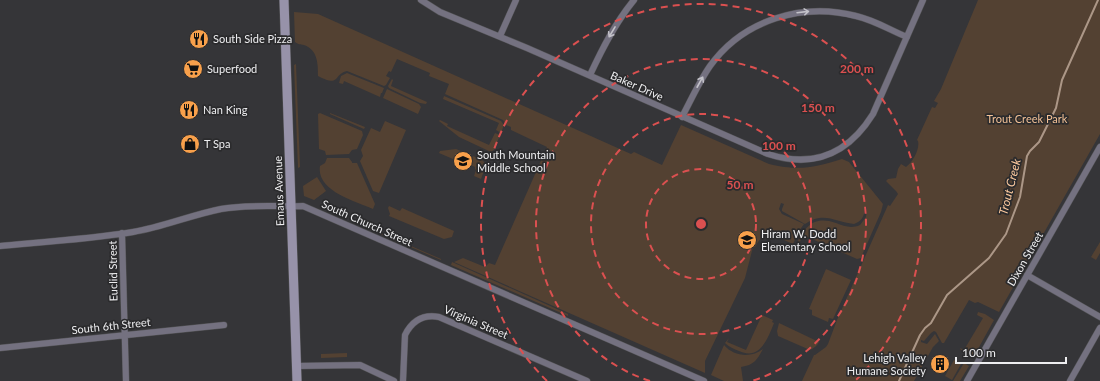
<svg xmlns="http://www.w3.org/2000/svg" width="1100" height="381" viewBox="0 0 1100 381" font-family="Lato,sans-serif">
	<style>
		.green { fill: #534132 }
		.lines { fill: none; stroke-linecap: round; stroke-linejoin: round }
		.stream { stroke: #ac9787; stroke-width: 2 }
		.street-casing { stroke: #535355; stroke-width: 7 }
		.secondary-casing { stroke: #535355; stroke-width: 10 }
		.street { stroke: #747180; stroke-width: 6 }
		.secondary { stroke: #9792a9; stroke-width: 9 }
		.oneway { stroke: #c3c2c9 }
		.ring { fill: none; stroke: #db5050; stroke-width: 2; stroke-dasharray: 7 5 }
		.labels { text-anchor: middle; stroke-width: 3.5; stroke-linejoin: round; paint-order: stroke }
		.poi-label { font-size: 11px; fill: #eeeef0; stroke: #2b2b2d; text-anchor: start }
		.street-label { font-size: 11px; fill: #eeeef0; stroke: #2b2b2d }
		.park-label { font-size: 11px; fill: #f3c196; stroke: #2b2b2d }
		.water-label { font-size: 12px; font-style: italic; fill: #fdca9f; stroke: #2b2b2d }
		.centre { fill: #db5050; stroke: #2b2b2d; stroke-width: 2 }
		.ring-label { font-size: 12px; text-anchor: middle; font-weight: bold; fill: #db5050; stroke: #2b2b2d; stroke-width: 3.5; stroke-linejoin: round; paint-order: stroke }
	</style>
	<rect width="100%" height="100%" fill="#353538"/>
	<!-- green -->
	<path class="green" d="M978,0H1100V134L999,312L978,302L975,303L969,300L944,343H942L936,332L934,331L931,333L924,341L921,340V342L927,344L935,334L939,341L933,347L914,381H802L814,355H815L826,347L828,344L837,320L888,205L890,206L898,194L896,191L886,181L888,179L896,178L898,169L901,164L906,167C913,162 920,149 918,141L917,140L932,107L935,108L938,103L934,101L941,89Z
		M294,12L318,14L631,154L634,152L662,165L681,125L769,164C799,171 813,168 842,159L849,162L883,204L881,212L863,253L861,258L857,259L803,235L798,246L796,245C804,227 814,215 836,223C844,226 851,229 860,225L866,217L867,207L865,208C864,217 862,221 854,224C835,222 824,211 805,224L782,211V209L784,204L781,203L779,209L782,214L804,224L799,231L793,244L766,232C762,238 758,241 755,247H753L745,278L705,361V373L454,262L463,258L485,267L489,263L495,265L547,147L511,130V127L506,125L503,120L445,94L449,84L429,76L430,73L397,59L391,72L389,71L386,76L390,78L386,85L384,86L347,71C333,74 341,88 318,76C318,64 318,50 304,45C300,44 299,45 295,42Z
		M296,64L300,167L298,168L294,65Z
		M347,73L384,88L382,93H381L380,97L344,81L343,84L339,83L341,76Z
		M392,79L393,80L391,86L427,102L426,104L420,103L389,88L388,86Z
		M387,89L419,104L421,107L418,114L383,98Z
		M444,96L501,121L504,125L501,133L496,130L499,123L443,99Z
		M320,113L362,131L363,135L357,149L352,150L349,154L326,155L325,151L319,149L318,114Z
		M330,113L365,127L364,129L330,114Z
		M440,120L448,124L447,126L489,145L495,133L500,135L494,150L491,152L459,137L439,121Z
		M385,121L406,130L379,193L373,191L360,161L363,156L361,150L371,128L380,132Z
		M456,149L471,155L466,167L459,164L460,162L439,153L440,151Z
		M473,156L482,160L486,164L485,168L481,179L474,176L476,170L475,169V167L469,164Z
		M327,158H349L352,162V163H357L375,204L373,209C355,201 316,191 320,166L325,163Z
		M317,177L326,191L314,200L304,196L303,186Z
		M389,206L400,211L402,208L454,231L452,237L444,239L389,216L390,214L388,208Z
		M358,223L441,259V260L357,224Z
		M1100,242V253L1096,260L1091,257Z
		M452,262L568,314V316L451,265Z
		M826,269L851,280L833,319L829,318L828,322L812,315V310L809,309Z
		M978,312L985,314L994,320L973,358C968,357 962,353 960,348L964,350L983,318L977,315Z
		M762,315L773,320L772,322L774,323C768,338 760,361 739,351C734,349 729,347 725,343L729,338L727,342L746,350Z
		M779,323L819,342C817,346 814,348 810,350L778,336L777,331Z
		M724,345C734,357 752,358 763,349C757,360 754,365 741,367L743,381H724L711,375Z
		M347,353V357L321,358V354Z
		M954,360L961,364L952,380L945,376Z
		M964,363L969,366L960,381H953Z"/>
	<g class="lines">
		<!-- stream -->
		<path class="stream" d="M899,381L920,335L925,328L931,323L947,295L989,258L1006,234L1020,197L1027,156L1030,151L1039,142L1056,108L1062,80L1098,0"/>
		<defs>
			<path id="street" d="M421,0L440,12L527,48L768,154C814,169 848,154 873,114L923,0
				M500,36L516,0
				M590,75C602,49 615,23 634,0
				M682,117C691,100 699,82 710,66C743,20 802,2 856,16C874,20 890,30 907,37
				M122,233L126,381
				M0,246C44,242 89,239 133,232C163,227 191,215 221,209C248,204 276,207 303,206L704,381
				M1027,275L1100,317
				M0,348L224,325
				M296,366L360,365L394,381
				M403,381L405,335C412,321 423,314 439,317L587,381
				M967,381L1100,147
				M1070,381L1100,328"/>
			<path id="secondary" d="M284,0L297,381"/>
		</defs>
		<!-- street casing -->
		<use href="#street" class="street-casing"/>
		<!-- secondary casing -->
		<use href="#secondary" class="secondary-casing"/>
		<!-- street -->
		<use href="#street" class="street"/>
		<!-- secondary -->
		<use href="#secondary" class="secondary"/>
	</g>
	<!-- one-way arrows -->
	<defs><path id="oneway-shaft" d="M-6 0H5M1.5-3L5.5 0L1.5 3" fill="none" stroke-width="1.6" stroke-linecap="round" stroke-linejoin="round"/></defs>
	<g class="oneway">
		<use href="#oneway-shaft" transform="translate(803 12) rotate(-7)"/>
		<use href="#oneway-shaft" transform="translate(612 32) rotate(121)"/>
		<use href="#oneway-shaft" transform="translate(700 82) rotate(-61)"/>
	</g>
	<!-- distance rings -->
	<g class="ring">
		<circle cx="701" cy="224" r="55"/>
		<circle cx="701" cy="224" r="110"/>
		<path d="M650 381A165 165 0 1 1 752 381"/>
		<path d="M547 381A220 220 0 1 1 855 381"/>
	</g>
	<!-- icons -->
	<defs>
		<symbol id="restaurant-disc" viewBox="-11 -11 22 22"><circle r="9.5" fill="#f8a04b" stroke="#2b2b2d"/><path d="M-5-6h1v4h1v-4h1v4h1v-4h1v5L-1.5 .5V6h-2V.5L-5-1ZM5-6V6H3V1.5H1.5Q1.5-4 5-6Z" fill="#111"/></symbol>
		<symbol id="supermarket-disc" viewBox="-11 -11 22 22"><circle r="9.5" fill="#f8a04b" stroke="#2b2b2d"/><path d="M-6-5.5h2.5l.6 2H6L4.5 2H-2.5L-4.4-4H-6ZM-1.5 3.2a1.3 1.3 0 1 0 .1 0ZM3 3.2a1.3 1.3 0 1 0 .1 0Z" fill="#111"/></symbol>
		<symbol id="shop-disc" viewBox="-11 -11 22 22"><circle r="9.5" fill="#f8a04b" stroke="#2b2b2d"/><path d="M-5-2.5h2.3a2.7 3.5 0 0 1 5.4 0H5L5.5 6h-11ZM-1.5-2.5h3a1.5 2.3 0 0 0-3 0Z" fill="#111"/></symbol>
		<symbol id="school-disc" viewBox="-11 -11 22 22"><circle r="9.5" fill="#f8a04b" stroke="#2b2b2d"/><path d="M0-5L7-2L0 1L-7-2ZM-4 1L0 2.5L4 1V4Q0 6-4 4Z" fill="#111"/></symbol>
		<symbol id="building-disc" viewBox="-11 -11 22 22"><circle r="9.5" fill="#f8a04b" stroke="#2b2b2d"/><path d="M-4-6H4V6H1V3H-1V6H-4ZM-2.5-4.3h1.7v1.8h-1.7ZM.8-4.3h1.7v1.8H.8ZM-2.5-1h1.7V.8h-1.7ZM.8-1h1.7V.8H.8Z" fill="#111"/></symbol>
	</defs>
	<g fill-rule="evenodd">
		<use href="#restaurant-disc" x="188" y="28" width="22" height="22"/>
		<use href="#supermarket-disc" x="182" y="58" width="22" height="22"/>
		<use href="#restaurant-disc" x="178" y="99" width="22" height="22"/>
		<use href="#shop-disc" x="179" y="133" width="22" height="22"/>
		<use href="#school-disc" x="452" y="150" width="22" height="22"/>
		<use href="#school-disc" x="736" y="229" width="22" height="22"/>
		<use href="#building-disc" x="929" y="353" width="22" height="22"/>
	</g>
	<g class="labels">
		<!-- poi labels -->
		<g class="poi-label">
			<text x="213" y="43">South Side Pizza</text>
			<text x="207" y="73">Superfood</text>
			<text x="203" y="114">Nan King</text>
			<text x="204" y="148">T Spa</text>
			<text x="477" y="159">South Mountain<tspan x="477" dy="13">Middle School</tspan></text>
			<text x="761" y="238">Hiram W. Dodd<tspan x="761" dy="13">Elementary School</tspan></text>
			<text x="926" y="362" text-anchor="end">Lehigh Valley<tspan x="926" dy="13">Humane Society</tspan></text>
		</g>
		<!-- street labels -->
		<g class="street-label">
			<text transform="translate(637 86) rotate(24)" y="4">Baker Drive</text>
			<text transform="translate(279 191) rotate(-92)" y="4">Emaus Avenue</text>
			<text transform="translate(367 223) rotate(24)" y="4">South Church Street</text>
			<text transform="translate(1025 259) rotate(-60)" y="4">Dixon Street</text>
			<text transform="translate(113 271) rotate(-91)" y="4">Euclid Street</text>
			<text transform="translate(476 322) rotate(23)" y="4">Virginia Street</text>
			<text transform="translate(111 326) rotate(-6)" y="4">South 6th Street</text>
		</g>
		<!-- park labels -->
		<g class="park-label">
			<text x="1027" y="123">Trout Creek Park</text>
		</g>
		<!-- water labels -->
		<g class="water-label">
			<text transform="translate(1010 187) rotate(-76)" y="4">Trout Creek</text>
		</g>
	</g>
	<circle cx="701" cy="224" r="6" class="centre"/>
	<g class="ring-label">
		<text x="857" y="73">200 m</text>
		<text x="818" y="112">150 m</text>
		<text x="779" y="150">100 m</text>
		<text x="740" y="189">50 m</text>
	</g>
	<!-- scale -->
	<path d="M956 357v6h110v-6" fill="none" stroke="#eeeef0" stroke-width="2"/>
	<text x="962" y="357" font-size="12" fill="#eeeef0" stroke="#2b2b2d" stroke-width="3" paint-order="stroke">100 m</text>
</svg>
